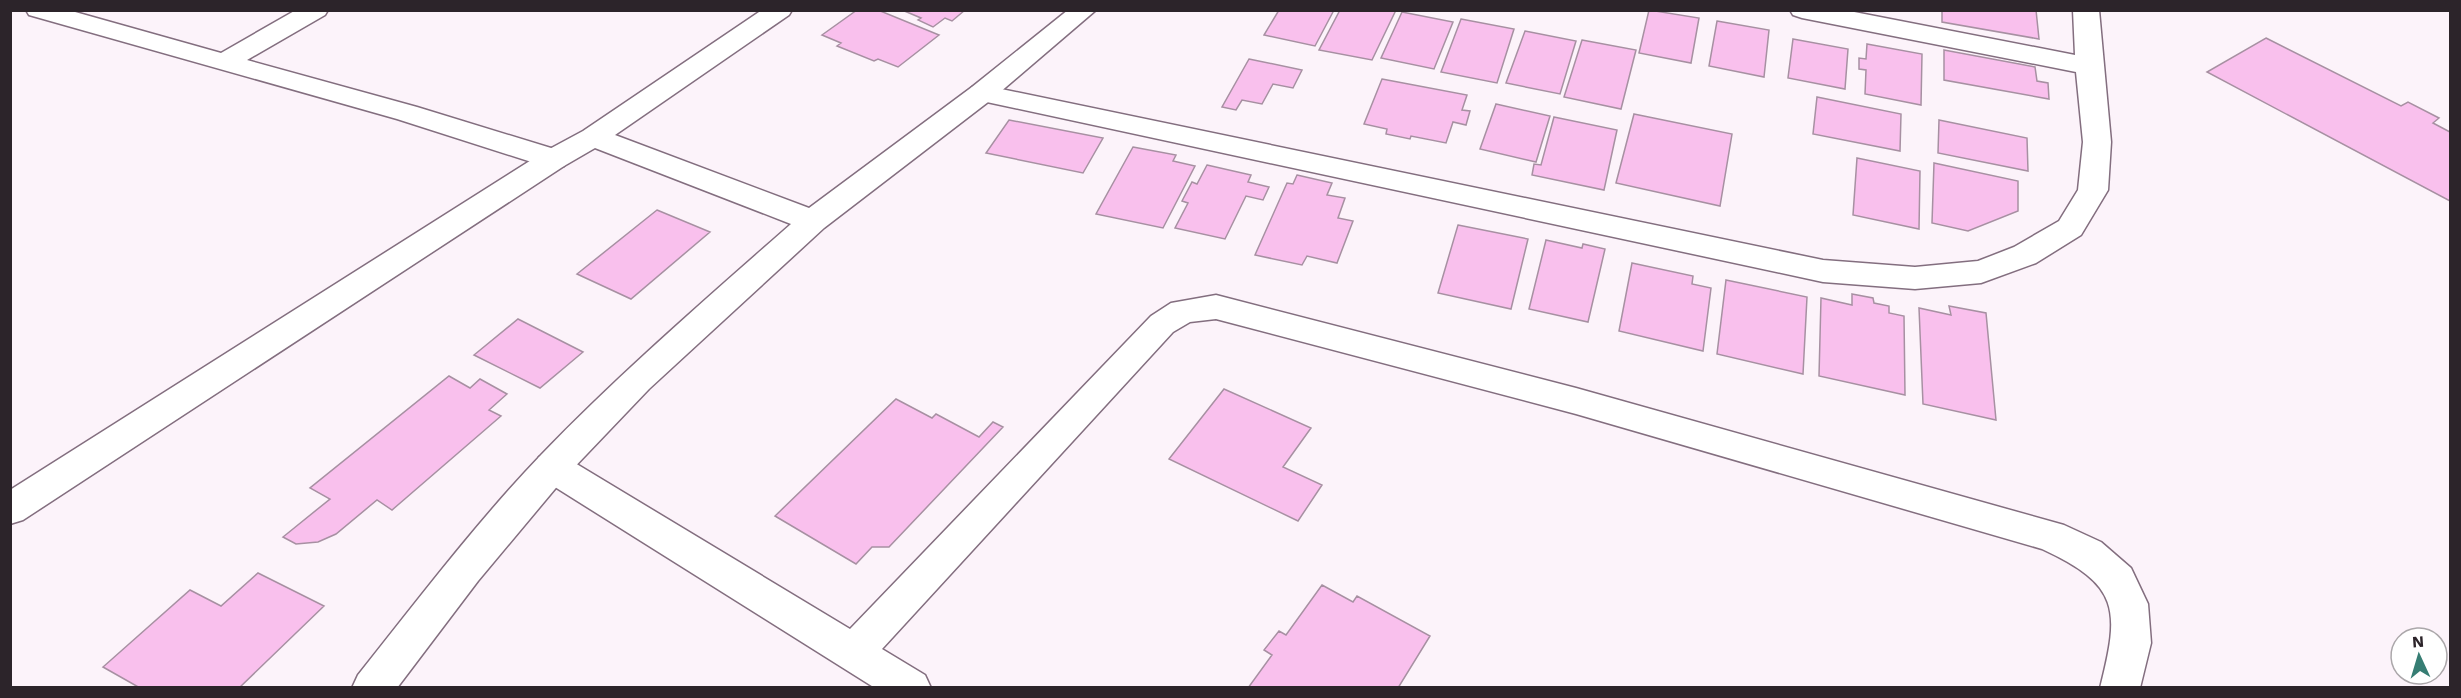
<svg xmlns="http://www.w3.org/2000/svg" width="2461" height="698" viewBox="0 0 2461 698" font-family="'Work Sans',sans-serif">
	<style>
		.building { fill: #f9c0ed; stroke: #a790a2; stroke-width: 1.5 }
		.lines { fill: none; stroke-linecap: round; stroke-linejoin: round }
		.street-casing { stroke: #836e7f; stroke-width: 3 }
		.secondary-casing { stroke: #836e7f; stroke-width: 3 }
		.street { fill: #fff; fill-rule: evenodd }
		.secondary { fill: #fff; fill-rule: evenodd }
	</style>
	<rect width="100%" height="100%" fill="#fcf3fa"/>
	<!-- building -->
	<path class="building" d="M857,10H878L939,35L898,67L878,59L874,61L837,46L841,43L822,35Z
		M902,10H965L952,21L945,18L933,27L918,20L921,18Z
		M1279,10H1334L1315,46L1264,35Z
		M1340,10H1396L1372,60L1319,50Z
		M1649,10L1699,18L1691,63L1639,53Z
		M1942,10H2036L2039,39L1942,22Z
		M1402,12L1453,22L1434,69L1381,58Z
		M1461,19L1514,29L1497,83L1441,72Z
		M1717,21L1769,30L1764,77L1709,66Z
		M1525,31L1576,41L1560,94L1506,83Z
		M2266,38L2401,106L2408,102L2439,118L2433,123L2450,132V201L2207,72Z
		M1793,39L1848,49L1845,89L1788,78Z
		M1582,40L1636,50L1621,109L1564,97Z
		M1867,44L1922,54L1921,105L1865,94L1866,70L1859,69V58L1866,59Z
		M1944,50L2035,67L2037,81L2048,83L2049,99L1944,80Z
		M1249,59L1302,70L1293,88L1273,84L1262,104L1242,100L1236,110L1222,107Z
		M1382,79L1467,95L1462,110L1470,111L1466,125L1453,122L1446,143L1411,136L1410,139L1386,134L1387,129L1364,124Z
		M1817,97L1901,114L1900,151L1813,134Z
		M1496,104L1550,116L1536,162L1480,149Z
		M1634,114L1732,134L1720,206L1616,183Z
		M1554,117L1617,130L1604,190L1532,175L1534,164L1541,165Z
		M1009,120L1103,138L1083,173L986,153Z
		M1939,120L2027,138L2028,171L1938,153Z
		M1133,147L1176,155L1173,161L1195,166L1163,228L1096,214Z
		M1857,158L1920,171L1919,229L1853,215Z
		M1934,163L2018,181V211L1968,231L1932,223Z
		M1207,165L1251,175L1248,182L1269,187L1263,200L1246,196L1225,239L1175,228L1188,203L1182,201L1192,182L1197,184Z
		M1297,175L1332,183L1327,195L1345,198L1338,218L1353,221L1337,263L1307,256L1302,265L1255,255L1287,183L1293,184Z
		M657,210L710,232L631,299L577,274Z
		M1458,225L1528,239L1511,309L1438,293Z
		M1546,240L1582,248L1583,244L1605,249L1588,322L1529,309Z
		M1632,263L1693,276L1692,284L1711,288L1703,351L1619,331Z
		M1726,280L1807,297L1803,374L1717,354Z
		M1852,294L1873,298L1874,303L1889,306V313L1904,316L1905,395L1819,376L1821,298L1852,305Z
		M1949,306L1986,313L1996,420L1923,404L1919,308L1951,315Z
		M518,319L583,352L540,388L474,355Z
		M449,376L470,388L480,379L507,394L489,410L501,416L392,510L377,500L336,534L318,542L296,544L283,537L330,499L310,488Z
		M1224,389L1311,428L1283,467L1322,485L1298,521L1169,459Z
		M896,399L932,418L936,414L979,437L993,422L1003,427L889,547H872L856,564L775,516Z
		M258,573L324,606L239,688H140L103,667L190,590L221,606Z
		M1322,585L1353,602L1357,596L1430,636L1398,688H1248L1272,655L1264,650L1279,631L1286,635Z"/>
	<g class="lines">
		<defs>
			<path id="street" d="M26,10H68L221,53L296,10H328L325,15L247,60L417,107L564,152L568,159L564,166L554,168L544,166L397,119L29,15Z
				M1790,10H1844L2075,55L2073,10H2099L2111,142L2108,190L2081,235L2036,263L1981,283L1915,289L1823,282L982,101L972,99L968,93L972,87L982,85L1823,260L1915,267L1978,261L2014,247L2059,221L2078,190L2083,142L2076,72L1802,18L1793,15Z
				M1216,295L1576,388L2064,525L2101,542L2131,568L2148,604L2151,643L2140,688H2100C2120,609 2120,585 2042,549L1576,414L1216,319L1190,322L1173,332L882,649L925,675L931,688H875L539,477L534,467L539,457L552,453L565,457L850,629L1151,316L1171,303Z"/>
			<path id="secondary" d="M762,10H792L789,15L615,135L809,208L972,87L1068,10H1096L992,99L824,228L649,389L565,477L478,581L397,688H352L358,675C417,601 475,524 541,455C620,373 706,299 791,224L595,148L564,166L23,520L10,524V490L544,152L583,131Z"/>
		</defs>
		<!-- street casing -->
		<use href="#street" class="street-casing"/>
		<!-- secondary casing -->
		<use href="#secondary" class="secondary-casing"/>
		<!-- street -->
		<use href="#street" class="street"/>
		<!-- secondary -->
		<use href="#secondary" class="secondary"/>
	</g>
	<!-- border -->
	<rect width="2461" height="698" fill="none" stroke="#2c242a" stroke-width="24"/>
	<!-- north arrow -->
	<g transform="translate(2419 656) rotate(356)"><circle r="28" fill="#ffffff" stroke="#aba7aa" stroke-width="1.5"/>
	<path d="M0-4.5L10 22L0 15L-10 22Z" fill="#367d73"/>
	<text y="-9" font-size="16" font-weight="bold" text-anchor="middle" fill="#2c242a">N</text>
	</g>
</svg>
